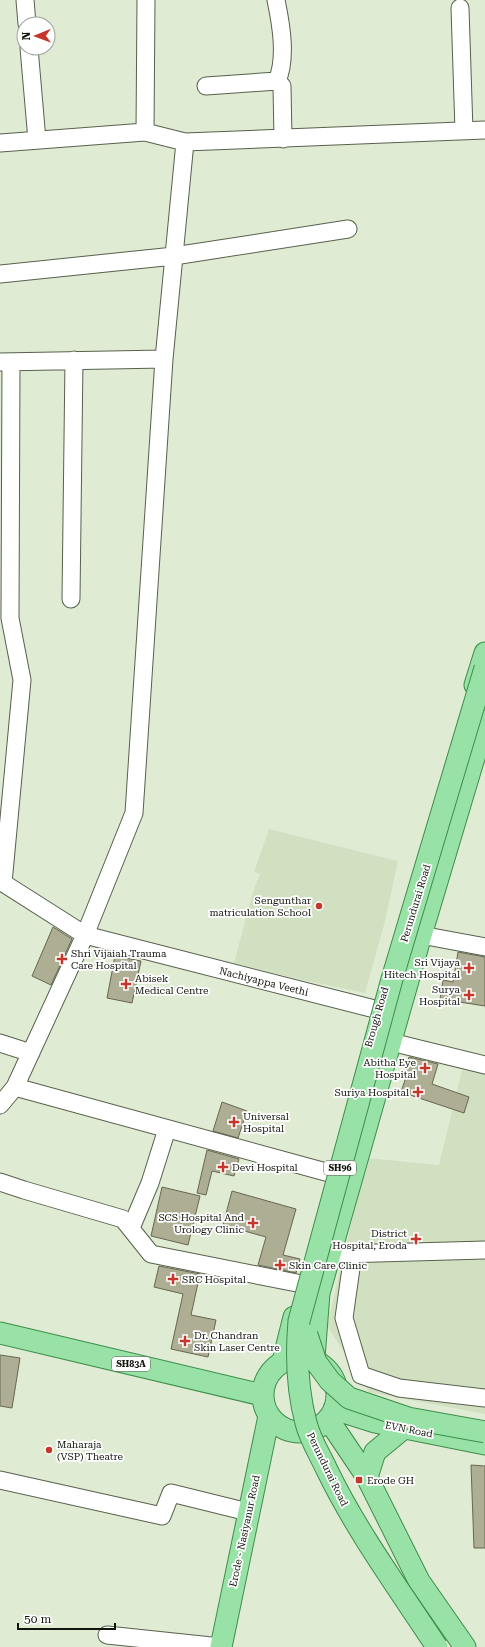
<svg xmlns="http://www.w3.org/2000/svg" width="485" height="1647" viewBox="0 0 485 1647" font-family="'Roboto Serif',serif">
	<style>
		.built { fill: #d1e0c1 }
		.building { fill: #adae94; stroke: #66674f }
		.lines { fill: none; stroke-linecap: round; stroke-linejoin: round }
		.minor-casing { stroke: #57614c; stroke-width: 19 }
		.major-casing { stroke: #3d8d4a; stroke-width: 23 }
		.minor { stroke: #fff; stroke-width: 17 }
		.major { stroke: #99e2a7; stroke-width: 21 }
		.major-bridge-casing { stroke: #3d8d4a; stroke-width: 23; stroke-linecap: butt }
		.major-bridge { stroke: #99e2a7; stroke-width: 21 }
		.poi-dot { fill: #c5372b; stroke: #fff; stroke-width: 1.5 }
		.labels { text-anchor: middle; stroke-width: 3.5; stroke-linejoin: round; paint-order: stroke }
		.shield { fill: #fff; stroke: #585b55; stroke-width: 1 }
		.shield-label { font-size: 9px; font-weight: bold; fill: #11150c }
		.poi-label { font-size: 10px; fill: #11150c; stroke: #fff; text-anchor: start }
		.street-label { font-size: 10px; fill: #11150c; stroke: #fff }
	</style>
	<rect width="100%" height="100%" fill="#e0ebd3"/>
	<!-- built -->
	<path class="built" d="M269,829L398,861L385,921L365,993L294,978L234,963L253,892L260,874L254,872Z
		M462,1070L485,1074V1414L369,1392L328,1327L330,1313L367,1158L439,1165Z"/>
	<!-- building -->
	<path class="building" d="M53,927L72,939L51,985L32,976Z
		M458,952L485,957V1006L440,999L443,980L453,982Z
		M115,956L141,961L132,1003L107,998Z
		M409,1057L438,1064L432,1084L469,1097L464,1113L401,1092L407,1074L404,1073Z
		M222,1102L247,1111L238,1138L213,1131Z
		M207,1150L239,1159L234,1176L212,1171L206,1195L197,1193Z
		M162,1187L200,1196L188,1245L151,1236Z
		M232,1191L296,1209L283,1255L300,1259L296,1273L258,1265L266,1237L223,1225Z
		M159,1266L200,1274L191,1315L216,1320L208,1357L171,1349L183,1294L154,1287Z
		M0,1355L20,1358L12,1408L0,1406Z
		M471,1465L485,1466V1548H474Z"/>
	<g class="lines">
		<defs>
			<path id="minor" d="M25,0L27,24
				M276,0C281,24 287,58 277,81
				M460,8L464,131
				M29,48L37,140
				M277,81L282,86L283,139
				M206,86L277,81
				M145,132L146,0
				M0,143L145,132L185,142
				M0,274L174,256L348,229
				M0,362L164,359L185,142L485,130
				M71,599L74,360
				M0,881L85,935L394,1014
				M3,883L22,680L10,618L11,362
				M421,935L485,947
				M391,1042L485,1065
				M0,1043L31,1053
				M15,1087L333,1174
				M0,1105L15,1087L85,935L134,813L164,359
				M0,1182L24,1190L123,1219L151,1254L302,1284
				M131,1228L150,1183L167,1129
				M342,1254L485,1250
				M353,1254L344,1318L361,1375L399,1388L485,1398
				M0,1480L162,1516L171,1493L248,1512
				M107,1635L221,1647"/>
			<path id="major" d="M475,685L485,653
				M0,1333L262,1395
				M263 1395a37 37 0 1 1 74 0a37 37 0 1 1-74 0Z
				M314,1358L319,1293L421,935L485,721
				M283,1361L294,1317
				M334,1409L375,1422L485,1444
				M328,1419L367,1477L419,1581L465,1647
				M367,1477L375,1452L404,1428
				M221,1647L269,1416"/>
		</defs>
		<!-- minor casing -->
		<use href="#minor" class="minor-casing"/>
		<!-- major casing -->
		<use href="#major" class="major-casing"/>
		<!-- minor -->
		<use href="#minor" class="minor"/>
		<!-- major -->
		<use href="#major" class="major"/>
		<defs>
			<path id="major-bridge" d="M307,1335L316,1362L330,1381L349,1398L408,1418L485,1432
				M437,1647C399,1589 357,1532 327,1470C320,1455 310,1439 306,1423C297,1389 296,1355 299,1321L392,979L485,668"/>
		</defs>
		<!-- major-bridge casing -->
		<use href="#major-bridge" class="major-bridge-casing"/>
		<!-- major-bridge -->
		<use href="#major-bridge" class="major-bridge"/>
	</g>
	<!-- markers -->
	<g class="poi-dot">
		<circle cx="319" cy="906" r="4"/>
		<path d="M60 953h4v4h4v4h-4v4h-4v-4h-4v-4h4z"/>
		<path d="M467 962h4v4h4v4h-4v4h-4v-4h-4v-4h4z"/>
		<path d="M124 978h4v4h4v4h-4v4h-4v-4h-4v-4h4z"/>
		<path d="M467 989h4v4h4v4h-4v4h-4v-4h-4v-4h4z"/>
		<path d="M423 1062h4v4h4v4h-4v4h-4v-4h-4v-4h4z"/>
		<path d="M416 1086h4v4h4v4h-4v4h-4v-4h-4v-4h4z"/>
		<path d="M232 1116h4v4h4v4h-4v4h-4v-4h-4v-4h4z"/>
		<path d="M221 1161h4v4h4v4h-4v4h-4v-4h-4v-4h4z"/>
		<path d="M251 1217h4v4h4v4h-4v4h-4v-4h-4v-4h4z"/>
		<path d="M414 1233h4v4h4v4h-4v4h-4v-4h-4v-4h4z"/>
		<path d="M278 1259h4v4h4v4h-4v4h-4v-4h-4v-4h4z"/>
		<path d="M171 1273h4v4h4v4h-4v4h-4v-4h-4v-4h4z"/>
		<path d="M183 1335h4v4h4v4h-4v4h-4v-4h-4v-4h4z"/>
		<circle cx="49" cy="1450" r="4"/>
		<rect x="355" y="1476" width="8" height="8" rx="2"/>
	</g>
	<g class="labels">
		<!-- shield labels -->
		<g class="shield">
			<rect x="324" y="1161" width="32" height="14" rx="3"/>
			<rect x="112" y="1357" width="38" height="14" rx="3"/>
		</g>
		<g class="shield-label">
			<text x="340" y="1171">SH96</text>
			<text x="131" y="1367">SH83A</text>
		</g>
		<!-- poi labels -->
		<g class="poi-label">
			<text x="311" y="904" text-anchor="end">Sengunthar<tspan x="311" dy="12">matriculation School</tspan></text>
			<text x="71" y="957">Shri Vijaiah Trauma<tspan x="71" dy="12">Care Hospital</tspan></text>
			<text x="460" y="966" text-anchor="end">Sri Vijaya<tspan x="460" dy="12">Hitech Hospital</tspan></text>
			<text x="135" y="982">Abisek<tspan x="135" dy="12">Medical Centre</tspan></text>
			<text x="460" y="993" text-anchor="end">Surya<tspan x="460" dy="12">Hospital</tspan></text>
			<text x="416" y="1066" text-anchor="end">Abitha Eye<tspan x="416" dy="12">Hospital</tspan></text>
			<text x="409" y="1096" text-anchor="end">Suriya Hospital</text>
			<text x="243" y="1120">Universal<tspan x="243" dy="12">Hospital</tspan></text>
			<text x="232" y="1171">Devi Hospital</text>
			<text x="244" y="1221" text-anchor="end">SCS Hospital And<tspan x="244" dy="12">Urology Clinic</tspan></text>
			<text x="407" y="1237" text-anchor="end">District<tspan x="407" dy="12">Hospital, Eroda</tspan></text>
			<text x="289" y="1269">Skin Care Clinic</text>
			<text x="182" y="1283">SRC Hospital</text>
			<text x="194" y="1339">Dr. Chandran<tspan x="194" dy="12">Skin Laser Centre</tspan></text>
			<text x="57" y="1448">Maharaja<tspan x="57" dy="12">(VSP) Theatre</tspan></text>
			<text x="367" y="1484">Erode GH</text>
		</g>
		<!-- street labels -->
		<g class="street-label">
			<text transform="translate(415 903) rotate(-73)" y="4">Perundurai Road</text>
			<text transform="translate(264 981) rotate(14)" y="4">Nachiyappa Veethi</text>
			<text transform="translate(376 1017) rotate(-74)" y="4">Brough Road</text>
			<text transform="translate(409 1429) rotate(11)" y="4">EVN Road</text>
			<text transform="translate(328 1469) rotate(64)" y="4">Perundurai Road</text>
			<text transform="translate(244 1531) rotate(-78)" y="4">Erode - Nasiyanur Road</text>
		</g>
	</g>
	<!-- north arrow -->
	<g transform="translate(36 36) rotate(269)"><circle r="19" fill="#ffffff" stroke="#a0a19e"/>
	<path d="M0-3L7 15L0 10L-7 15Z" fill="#c5372b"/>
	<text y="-6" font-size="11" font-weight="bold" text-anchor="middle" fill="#11150c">N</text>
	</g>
	<!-- scale -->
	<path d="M18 1623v6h97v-6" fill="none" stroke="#11150c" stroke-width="2"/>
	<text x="24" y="1623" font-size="12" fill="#11150c" stroke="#ffffff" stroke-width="3" paint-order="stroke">50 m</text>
</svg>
